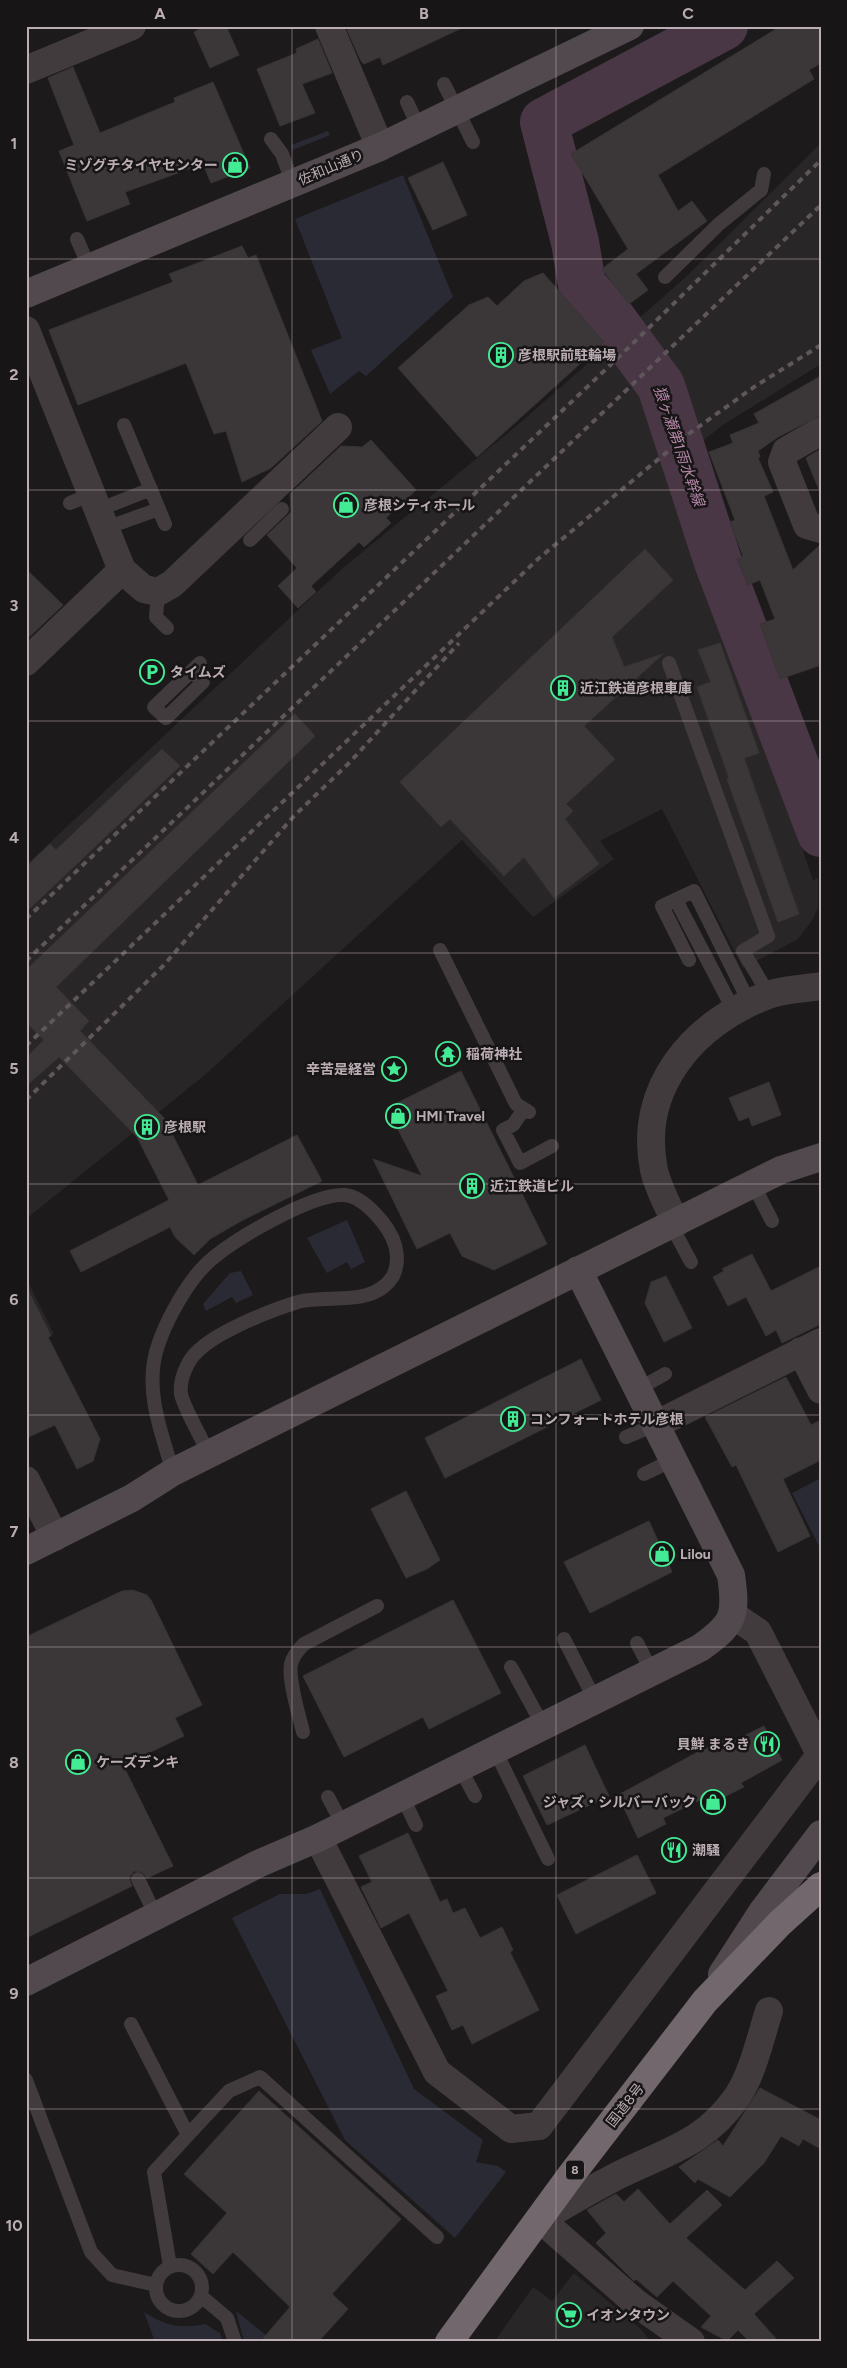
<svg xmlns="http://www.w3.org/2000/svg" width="847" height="2368" viewBox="0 0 847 2368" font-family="Figtree,'Noto Sans JP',sans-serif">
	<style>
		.built { fill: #292627 }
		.green { fill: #2a2a34 }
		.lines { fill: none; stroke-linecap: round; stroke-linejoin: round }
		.river { stroke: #493745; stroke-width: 48 }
		.building { fill: #3b3739; stroke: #383435 }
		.lane { stroke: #413b3d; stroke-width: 14 }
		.street { stroke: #413b3d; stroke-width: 28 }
		.secondary { stroke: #51494d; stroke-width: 28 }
		.highway { stroke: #72676c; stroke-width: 28 }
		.rail { stroke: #5e565a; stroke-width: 4; stroke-dasharray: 6 5; stroke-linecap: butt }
		.grid { fill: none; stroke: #bbadb4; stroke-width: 1; stroke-opacity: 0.55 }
		.labels { text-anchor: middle; stroke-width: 5; stroke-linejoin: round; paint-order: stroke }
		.shield { fill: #171515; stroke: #8a7f84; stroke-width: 1 }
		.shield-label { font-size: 12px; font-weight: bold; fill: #bbadb4 }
		.poi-label { font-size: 14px; font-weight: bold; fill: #bbadb4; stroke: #171515; text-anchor: start }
		.street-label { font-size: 14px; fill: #bbadb4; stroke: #171515 }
		.water-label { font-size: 15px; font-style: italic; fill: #b486a7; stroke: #171515 }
		.neatline { fill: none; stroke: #bbadb4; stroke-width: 2 }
		.grid-label { font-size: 16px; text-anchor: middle; font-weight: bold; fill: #bbadb4 }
	</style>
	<rect width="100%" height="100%" fill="#1c1a1a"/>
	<!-- built -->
	<path class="built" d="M821,143V364L723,425L671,466L813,880L818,878V908L813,919L798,939L743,968L662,809L600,841L614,859L533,917L462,840L206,1074L26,1219V865L344,567L520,423L688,275Z
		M26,1278L54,1334L26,1348Z
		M574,2273L641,2329L651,2342H494L533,2287L552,2301Z"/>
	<!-- green -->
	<path class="green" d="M328,131L330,135L293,150L291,145Z
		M403,175L453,297L366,376L359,371L330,394L311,350L342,338L295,219Z
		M347,1220L365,1262L351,1269L347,1262L327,1273L307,1238Z
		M241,1271L253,1295L236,1303L232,1297L206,1311L203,1304L230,1273Z
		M821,1478V1550L792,1493Z
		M320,1889L414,2089L483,2140L476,2162L498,2166L506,2172L455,2238L345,2140L232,1918L280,1894H306Z
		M236,2311L266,2335L260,2342H244Z
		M144,2312C166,2326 179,2329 205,2324L220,2333L223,2342H155Z"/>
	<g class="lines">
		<!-- river -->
		<path class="river" d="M724,26L544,122L575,242L582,285L609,315L661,386L718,562L821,833"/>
	</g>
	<!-- building -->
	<path class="building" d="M207,26H226L239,55L210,68L194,32Z
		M355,26H466L383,65L380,57L364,64L361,61L347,30Z
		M781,26H816L821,34V63L809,70L814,79L658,175L678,211L692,201L707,221L636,274L648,290L629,304L602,269L628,249L571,154Z
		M318,39L332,73L302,84L315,113L280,126L257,69L297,53L296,49Z
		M73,67L100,133L175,102L174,98L213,82L250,168L211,183L203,164L125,192L130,204L87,221L59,151L74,145L48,78Z
		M443,162L467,215L433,230L408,178Z
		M242,246L248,258L256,255L322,421L271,468L242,482L226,431L214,434L186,363L78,405L49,330L173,282L169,274Z
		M543,273L604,342L477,457L398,368L469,305L488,297L497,306L524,281Z
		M821,376V415L778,437L758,451L760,457L758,458L773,492L764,496L793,570L821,544V665L780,679L760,624L775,619L760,580L748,585L737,559L743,556L730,522L735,520L709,452L733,443L730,435L759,423L754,414Z
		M371,440L416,490L386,518L391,523L364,547L359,542L311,586L316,592L298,608L278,586L297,568L267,535L291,512L290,494L341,446L362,447Z
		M821,449V492H820L806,458Z
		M645,549L673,580L612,637L624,667L663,654L584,726L615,759L566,804L573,811L565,819L599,864L554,898L524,857L504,876L450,819L441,827L400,782Z
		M26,569L63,605L26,640Z
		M720,643L759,753L744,758L799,914L778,922L727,779L729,778L697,687L711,682L698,650Z
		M295,714L315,736L56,987L89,1021L80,1031L164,1118L198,1185L297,1135L322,1181L241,1221L210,1239L194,1255L175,1237L170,1227L81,1272L70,1251L169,1200L137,1137L59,1057L26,1086V1058L44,1040L26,1022V970Z
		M162,749L180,766L26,912V867L50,844L56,850Z
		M461,1071L547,1244L494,1270L462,1256L450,1233L417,1249L373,1159L422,1176L387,1108Z
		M769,1082L781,1115L752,1126L749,1117L739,1121L729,1098Z
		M752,1254L771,1291L821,1266V1324L782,1343L776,1330L766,1336L746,1297L728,1306L713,1277L724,1271L722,1269Z
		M666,1276L692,1328L664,1342L645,1303L651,1282Z
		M26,1286L51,1336L48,1337L100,1439L93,1461L77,1469L55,1425L26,1438Z
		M581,1359L601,1400L445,1478L425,1438Z
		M786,1377L811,1425L821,1420V1460L783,1479L810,1536L778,1552L736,1465L732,1467L705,1417Z
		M406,1491L440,1560L427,1569L406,1578L371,1509Z
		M649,1521L672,1572L590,1613L564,1562Z
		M132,1590L147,1595L151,1600L202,1705L175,1718L184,1736L123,1765L173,1866L147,1878L142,1872L134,1871L129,1878L132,1886L26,1938V1637L122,1591Z
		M453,1600L501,1693L429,1729L423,1717L344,1757L303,1676Z
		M764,1726L782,1760L741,1783L744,1787L720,1799L717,1792L663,1818L666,1824L638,1838L618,1795L698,1752L727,1738L730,1743Z
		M585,1745L609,1796L547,1825L523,1776Z
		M408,1833L440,1902L447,1899L453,1913L465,1908L480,1938L502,1927L513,1950L510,1952L539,2010L472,2044L463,2025L452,2030L436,1996L448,1991L409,1913L381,1928L361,1887L372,1882L359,1856Z
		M637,1855L656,1893L576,1934L557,1895Z
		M760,2088L821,2120V2149L803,2139L799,2146L781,2136L764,2163L730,2197L698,2179L695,2183L679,2167L718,2140L723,2146Z
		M259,2091L401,2219L332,2294L348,2309L318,2342H260L290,2307L233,2252L213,2274L191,2254L227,2213L184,2174Z
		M638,2189L670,2224L707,2190L722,2205L686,2238L745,2290L777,2261L794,2278L754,2314L779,2342H750L738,2330L727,2341L701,2327L711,2316L673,2281L657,2297L636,2279L634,2281L596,2243L606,2233L587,2210L616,2194L624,2202Z"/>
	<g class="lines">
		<!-- lane -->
		<path class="lane" d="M444,84L473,142
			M407,102L419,128
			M271,139L282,154L293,184
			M77,239L89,267
			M665,277L719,224L761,190L764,174
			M124,425L165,524
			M70,503L92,494
			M98,510L151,489
			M106,528L159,509
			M250,540L282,509
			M158,592L156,617L167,628
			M669,663L768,936L743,951L769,995
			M192,671L203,682L166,718L154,707L200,663
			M676,900L734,1011
			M440,950L516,1104L529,1112
			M689,960L662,906L694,891L750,1004
			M524,1109L513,1125L503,1130L520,1163L552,1146
			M753,1184L772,1221
			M671,1225L691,1262
			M638,1389L665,1374
			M626,1437L655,1425
			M173,1472C162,1434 145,1393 156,1352C164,1323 189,1277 213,1258C237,1238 313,1193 344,1195C364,1196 390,1227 395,1245C398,1256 398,1266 393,1276C373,1308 329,1294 298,1302C271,1310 219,1331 199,1350C188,1359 179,1379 181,1394C183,1406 203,1441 209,1454
			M644,1474L673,1460
			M564,1639L595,1700
			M637,1643L652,1672
			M511,1667L543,1726
			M303,1732C299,1715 288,1680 291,1664C293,1656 298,1650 304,1644L377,1606
			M495,1750L548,1859
			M460,1768L475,1796
			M402,1796L416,1825
			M328,1797L343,1825
			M138,1879L156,1916
			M131,2024L188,2135L154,2172L170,2266
			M26,2080L91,2252L112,2275L156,2285
			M188,2135L229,2091L260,2077L437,2237
			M156 2288a23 23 0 1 1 46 0a23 23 0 1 1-46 0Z
			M201,2296L227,2318L235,2342"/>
		<!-- street -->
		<path class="street" d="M329,26L380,147
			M26,70L132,26
			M26,330L122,570L144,589L158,592L172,584L338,427
			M821,431L786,451L782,462L807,525L821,529
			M26,662L122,570
			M676,1223C668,1206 658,1188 654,1170C637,1087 695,1022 768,995C784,989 804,989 821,986
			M801,1351L821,1390
			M655,1425L821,1342
			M26,1480L55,1537
			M733,1615L758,1632L820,1754
			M318,1838L437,2072L511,2129L539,2126L821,1754
			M691,2342L636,2303L540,2219C567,2204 593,2188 621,2174C668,2151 705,2143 737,2097C753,2073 760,2039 769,2011"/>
		<!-- secondary -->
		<path class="secondary" d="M26,294L380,147L630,26
			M26,1551L132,1498L173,1472L209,1454L781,1170L821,1157
			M722,1974L762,1912L821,1834
			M26,1982L258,1864L318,1838L700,1648C734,1624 737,1616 731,1575L578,1270"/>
		<!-- highway -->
		<path class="highway" d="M449,2342L571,2175L705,2001L780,1923L821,1886"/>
		<!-- rail -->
		<path class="rail" d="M26,919L623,353L821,160
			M26,961L821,205
			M26,1046L538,559L690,433L754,387L821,345
			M26,1100L163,966L294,816L349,763L459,643"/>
	</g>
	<!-- grid -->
	<path class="grid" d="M292,26V2342M556,26V2342M26,259H821M26,490H821M26,721H821M26,953H821M26,1184H821M26,1415H821M26,1647H821M26,1878H821M26,2109H821"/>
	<!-- icons -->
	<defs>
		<symbol id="shop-ring" viewBox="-11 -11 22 22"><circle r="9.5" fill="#171515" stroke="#43eb95" stroke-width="1.5"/><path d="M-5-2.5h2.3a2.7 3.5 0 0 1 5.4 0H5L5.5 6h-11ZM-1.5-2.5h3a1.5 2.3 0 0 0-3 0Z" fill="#43eb95"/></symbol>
		<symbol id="building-ring" viewBox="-11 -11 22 22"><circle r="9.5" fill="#171515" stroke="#43eb95" stroke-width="1.5"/><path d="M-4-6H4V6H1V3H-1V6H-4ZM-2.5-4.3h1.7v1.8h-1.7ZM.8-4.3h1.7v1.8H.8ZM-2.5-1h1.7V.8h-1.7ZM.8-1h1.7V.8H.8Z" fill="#43eb95"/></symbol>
		<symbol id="parking-ring" viewBox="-11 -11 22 22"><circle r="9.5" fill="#171515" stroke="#43eb95" stroke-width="1.5"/><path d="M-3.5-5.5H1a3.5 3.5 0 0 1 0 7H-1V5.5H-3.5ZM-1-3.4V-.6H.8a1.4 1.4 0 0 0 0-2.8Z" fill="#43eb95"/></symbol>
		<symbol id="temple-ring" viewBox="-11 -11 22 22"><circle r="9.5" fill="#171515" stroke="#43eb95" stroke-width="1.5"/><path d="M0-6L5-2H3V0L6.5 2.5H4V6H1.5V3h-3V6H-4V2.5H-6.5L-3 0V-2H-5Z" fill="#43eb95"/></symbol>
		<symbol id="sight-ring" viewBox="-11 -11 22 22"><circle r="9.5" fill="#171515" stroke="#43eb95" stroke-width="1.5"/><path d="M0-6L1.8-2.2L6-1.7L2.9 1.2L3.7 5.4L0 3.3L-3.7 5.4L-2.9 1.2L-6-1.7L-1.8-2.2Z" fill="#43eb95"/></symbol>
		<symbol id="restaurant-ring" viewBox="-11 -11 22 22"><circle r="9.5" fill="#171515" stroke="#43eb95" stroke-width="1.5"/><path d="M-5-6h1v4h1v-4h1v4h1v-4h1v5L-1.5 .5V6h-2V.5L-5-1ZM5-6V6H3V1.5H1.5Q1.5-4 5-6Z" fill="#43eb95"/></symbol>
		<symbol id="supermarket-ring" viewBox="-11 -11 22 22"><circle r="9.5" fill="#171515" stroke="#43eb95" stroke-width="1.5"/><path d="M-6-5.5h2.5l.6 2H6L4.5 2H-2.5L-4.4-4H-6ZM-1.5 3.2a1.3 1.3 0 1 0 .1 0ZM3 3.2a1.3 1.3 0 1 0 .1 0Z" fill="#43eb95"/></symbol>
	</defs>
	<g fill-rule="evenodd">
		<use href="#shop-ring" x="221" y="151" width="28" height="28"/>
		<use href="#building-ring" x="487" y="341" width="28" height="28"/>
		<use href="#shop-ring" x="332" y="491" width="28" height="28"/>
		<use href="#parking-ring" x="138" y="658" width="28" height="28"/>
		<use href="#building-ring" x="549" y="674" width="28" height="28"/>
		<use href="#temple-ring" x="434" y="1040" width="28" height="28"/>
		<use href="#sight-ring" x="380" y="1055" width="28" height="28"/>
		<use href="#shop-ring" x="384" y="1102" width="28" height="28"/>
		<use href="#building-ring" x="133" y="1113" width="28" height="28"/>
		<use href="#building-ring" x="458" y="1172" width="28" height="28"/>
		<use href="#building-ring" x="499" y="1405" width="28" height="28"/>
		<use href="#shop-ring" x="648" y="1540" width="28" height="28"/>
		<use href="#restaurant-ring" x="753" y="1730" width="28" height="28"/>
		<use href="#shop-ring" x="64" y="1748" width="28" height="28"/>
		<use href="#shop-ring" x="699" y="1788" width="28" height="28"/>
		<use href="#restaurant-ring" x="660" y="1836" width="28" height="28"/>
		<use href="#supermarket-ring" x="555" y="2301" width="28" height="28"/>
	</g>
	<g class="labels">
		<!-- shield labels -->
		<rect class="shield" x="566" y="2160.5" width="18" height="19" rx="4"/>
		<g class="shield-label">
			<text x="575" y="2174">8</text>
		</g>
		<!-- poi labels -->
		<g class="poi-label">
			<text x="218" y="170" text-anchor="end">ミゾグチタイヤセンター</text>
			<text x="518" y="360">彦根駅前駐輪場</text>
			<text x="364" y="510">彦根シティホール</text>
			<text x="170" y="677">タイムズ</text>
			<text x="580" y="693">近江鉄道彦根車庫</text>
			<text x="466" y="1059">稲荷神社</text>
			<text x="376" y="1074" text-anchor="end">辛苦是経営</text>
			<text x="416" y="1121">HMI Travel</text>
			<text x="164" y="1132">彦根駅</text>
			<text x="490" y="1191">近江鉄道ビル</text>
			<text x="530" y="1424">コンフォートホテル彦根</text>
			<text x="680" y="1559">Lilou</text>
			<text x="750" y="1749" text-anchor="end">貝鮮 まるき</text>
			<text x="96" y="1767">ケーズデンキ</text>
			<text x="696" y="1807" text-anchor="end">ジャズ・シルバーバック</text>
			<text x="692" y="1855">潮騒</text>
			<text x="586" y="2320">イオンタウン</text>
		</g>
		<!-- street labels -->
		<g class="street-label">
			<text transform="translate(331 167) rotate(-23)" y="5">佐和山通り</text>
			<text transform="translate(625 2105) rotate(-52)" y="5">国道8号</text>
		</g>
		<!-- water labels -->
		<g class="water-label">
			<text transform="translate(679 446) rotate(71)" y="5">猿ヶ瀬第1雨水幹線</text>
		</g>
	</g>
	<!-- border -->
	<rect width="847" height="2368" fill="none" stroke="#171515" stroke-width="55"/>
	<rect x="28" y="28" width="792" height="2312" class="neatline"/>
	<g class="grid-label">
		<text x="160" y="19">A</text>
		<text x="424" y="19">B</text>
		<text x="688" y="19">C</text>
		<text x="14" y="149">1</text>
		<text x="14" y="380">2</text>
		<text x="14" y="611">3</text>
		<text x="14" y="843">4</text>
		<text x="14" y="1074">5</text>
		<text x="14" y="1305">6</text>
		<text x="14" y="1537">7</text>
		<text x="14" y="1768">8</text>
		<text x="14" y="1999">9</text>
		<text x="14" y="2231">10</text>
	</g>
</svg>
